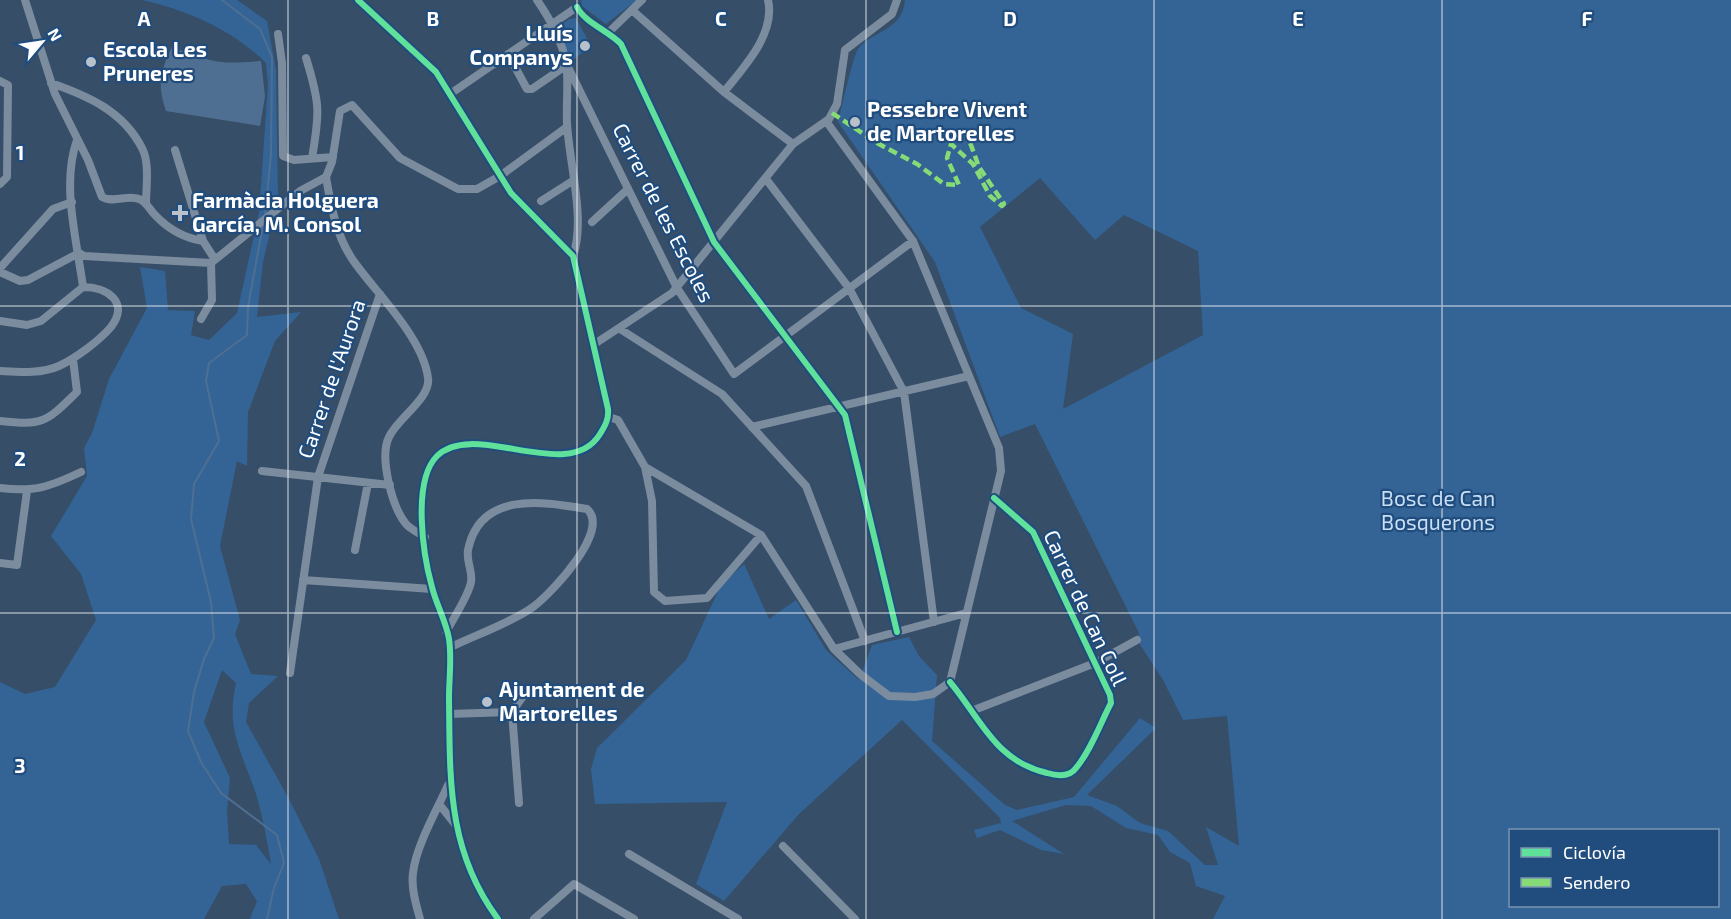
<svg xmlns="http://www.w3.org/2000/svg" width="1731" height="919" viewBox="0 0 1731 919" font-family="'Exo 2',sans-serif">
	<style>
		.green { fill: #336495; fill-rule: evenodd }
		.water { fill: #4f6f92 }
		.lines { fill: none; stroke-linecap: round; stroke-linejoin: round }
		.stream { stroke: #4f6f92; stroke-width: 2 }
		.minor { stroke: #7b8c9f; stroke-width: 8 }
		.quiet { stroke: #86db77; stroke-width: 4.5; stroke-dasharray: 9 4.5; stroke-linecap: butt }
		.cycleway-casing { stroke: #204d7e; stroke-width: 10 }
		.cycleway { stroke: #60e19b; stroke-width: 6 }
		.grid { fill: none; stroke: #fff; stroke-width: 1.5; stroke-opacity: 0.55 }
		.poi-dot { fill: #b9c1ca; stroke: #204d7e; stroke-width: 2 }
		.labels { text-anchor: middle; stroke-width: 4.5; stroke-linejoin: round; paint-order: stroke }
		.poi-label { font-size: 21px; font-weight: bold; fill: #fff; stroke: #204d7e; text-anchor: start }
		.street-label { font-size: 21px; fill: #fff; stroke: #204d7e }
		.park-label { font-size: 21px; fill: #c8dff5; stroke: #204d7e }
		.grid-label { font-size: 20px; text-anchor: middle; font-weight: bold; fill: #fff; stroke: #204d7e; stroke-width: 4.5; stroke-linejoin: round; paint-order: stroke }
	</style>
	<rect width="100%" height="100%" fill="#364e68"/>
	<!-- green -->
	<path class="green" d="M142,0H237L267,21L276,70L278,199L263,262L257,317L301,312L275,341L248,412L247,466L237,461L220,546L240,620L235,634L251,674L278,676L249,703L246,722L289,799L319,859L339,919H250L257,901L246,884L222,886L204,919H0V682L25,694L55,687L96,620L81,574L51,536L87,476L84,448L92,433L109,379L147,308L140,267L165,271L168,310L195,311L191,335L209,340L237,313L259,213L268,85L266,63C233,30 187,10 142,0ZM222,670L236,683C226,728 240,749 255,791C262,813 267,840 271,864L256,845L229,844L227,812L230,778L204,722Z
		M581,0H637L606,24L582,6Z
		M905,0H1731V919H1213L1225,896L1196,886L1190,863L1170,852L1158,835L1126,828L1091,806L1066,805L1012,821L1064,854L1041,850L1000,830L977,838L974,830L1001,823L1000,818L902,720L799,814L724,901L696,884L727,802L595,804L591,769L597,748L686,660L721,585L744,564L769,619L796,600L826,650L859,680L872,645L909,637L919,656L937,675L932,741L1005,805L1017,810L1074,797L1140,718L1156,728L1087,795L1117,806L1140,823L1168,831L1205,865H1218L1206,827L1239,846L1227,716L1183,720L1163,680L1137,640L1139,633L1035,424L1000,437L935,262L838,122C841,109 853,57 858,49C871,31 903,31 905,0ZM1040,178L1095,240L1124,215L1198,251L1203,335L1063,409L1073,334L1021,308L980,227ZM1510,830H1718V906H1510Z
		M576,18L591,46L569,63L561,26L569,19Z"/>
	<!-- water -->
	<path class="water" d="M172,47C212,62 218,65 261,61L265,96L260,126L166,111C157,85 160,71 172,47Z"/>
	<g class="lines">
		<!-- stream -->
		<path class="stream" d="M222,0L260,29L272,57L271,154L265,216
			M263,225L248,307L247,335L209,363L206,381L219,441L194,484L191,519L211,602L214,638L204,659L194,692L188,731L201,762L221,793L277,835L284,863L274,888L267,919"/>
		<!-- minor -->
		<path class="minor" d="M25,0L55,94L88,160L102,197C113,204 127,194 139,199C147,202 149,209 155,215C169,230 184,238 203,241
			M358,0L436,72L511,193L573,256L608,409C609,419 605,426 600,434C569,485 474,419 437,456C412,481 423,555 432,587C436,604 446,621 449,639C452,658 449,679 449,698C450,780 447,850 498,919
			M537,0C550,19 562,40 566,63C569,76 566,106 567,123C569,163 586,219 573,256
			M577,7C585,23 609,31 621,44L714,242L845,415L897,632
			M632,10L724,92L793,144
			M609,32L642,0
			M278,34L282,63L283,156L294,160L333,157
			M508,54L527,89H532L567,65L677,288L734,374L913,241
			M306,58C320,103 320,112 312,158
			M0,81L8,85L7,177L0,184
			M51,83C88,96 123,111 142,148C150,163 146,188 146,204
			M724,92C743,68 776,34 768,0
			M450,94L577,7
			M826,121L913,241L999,448L1001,471L950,682
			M77,140C61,184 77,241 83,287
			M175,150L203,241L214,258
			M326,177C331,207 337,239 355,263C378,295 423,338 428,378C431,398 398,418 389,437C379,457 392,507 406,524C410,529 419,533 425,537
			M766,179L849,288L904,392L934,622
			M541,201L574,180
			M592,222L628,189
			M79,253L84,256L211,263
			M211,263L300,191L326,177L332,162L340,111L352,105L400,158L458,189H477L500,176L567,127
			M0,268L53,209L72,202
			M0,272L20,281L28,280L79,253
			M201,319L212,300L211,263
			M0,321L27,325L41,321L83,287
			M620,329L722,394L806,486L865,641
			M593,345L672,293L793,144L829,119L837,104L845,50L892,14L897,0
			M0,371C19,372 41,374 59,366C76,358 99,341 111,327C130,302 107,287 83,287
			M609,417L618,420L645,467L761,535L834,649L860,674L889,696L915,697L933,694L950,682
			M0,421C44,426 46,422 77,392L73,359
			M752,427L969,376
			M645,467L652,501L654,592L665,601L707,598L761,535
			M262,471L390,485
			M0,488C36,492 49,487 81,472
			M355,550L368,483
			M0,563L17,565L27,491
			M303,580L432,589
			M446,632C453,619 469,595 471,582C473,572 466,561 468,550C480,490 544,502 587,509C611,530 552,593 533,607C511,623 475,635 449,648
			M834,649L966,613
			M290,673L318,477L380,294
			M950,682C981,719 995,761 1047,773C1057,776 1069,778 1076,768C1091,750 1100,724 1111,703L1110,695L1033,532L994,498
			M974,710L1095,663L1137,640
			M449,714L512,712
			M519,803L512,712L526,692
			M439,804L455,824
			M783,846L855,919
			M629,854L738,919
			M420,919C416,904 411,888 413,873C416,846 437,810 448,785
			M534,919L574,884L634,919"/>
		<!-- quiet -->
		<path class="quiet" d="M832,113L877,143L917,164L944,184L959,185L947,158L951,144L973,164L990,196L1002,206L1004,204L979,167L968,137L973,134L996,138"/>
		<defs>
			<path id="cycleway" d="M358,0L436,72L511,193L573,256L608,409C609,419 605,426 600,434C569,485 474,419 437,456C412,481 423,555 432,587C436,604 446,621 449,639C452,658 449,679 449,698C450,780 447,850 498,919
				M577,7C585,23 609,31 621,44L714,242L845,415L897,632
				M950,682C981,719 995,761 1047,773C1057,776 1069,778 1076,768C1091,750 1100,724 1111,703L1110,695L1033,532L994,498"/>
		</defs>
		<!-- cycleway casing -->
		<use href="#cycleway" class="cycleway-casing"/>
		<!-- cycleway -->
		<use href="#cycleway" class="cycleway"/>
	</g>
	<!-- grid -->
	<path class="grid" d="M288,0V919M577,0V919M866,0V919M1154,0V919M1442,0V919M0,306H1731M0,613H1731"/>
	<!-- markers -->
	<g class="poi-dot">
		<circle cx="585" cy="46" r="6"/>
		<circle cx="91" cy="62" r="6"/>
		<circle cx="855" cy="122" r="6"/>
		<path d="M177 204h6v6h6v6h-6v6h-6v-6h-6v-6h6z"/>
		<circle cx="487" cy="702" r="6"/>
	</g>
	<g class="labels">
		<!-- poi labels -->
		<g class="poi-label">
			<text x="573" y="41" text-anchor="end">Lluís<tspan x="573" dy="24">Companys</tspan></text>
			<text x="103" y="57">Escola Les<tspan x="103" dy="24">Pruneres</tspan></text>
			<text x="867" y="117">Pessebre Vivent<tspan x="867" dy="24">de Martorelles</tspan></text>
			<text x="192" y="208">Farmàcia Holguera<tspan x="192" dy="24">García, M. Consol</tspan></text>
			<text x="499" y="697">Ajuntament de<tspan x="499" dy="24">Martorelles</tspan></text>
		</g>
		<!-- street labels -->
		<g class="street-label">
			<text transform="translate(663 213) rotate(63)" y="7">Carrer de les Escoles</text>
			<text transform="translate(332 379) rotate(-71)" y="7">Carrer de l'Aurora</text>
			<text transform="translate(1085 608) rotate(65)" y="7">Carrer de Can Coll</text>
		</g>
		<!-- park labels -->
		<g class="park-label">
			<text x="1438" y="506">Bosc de Can<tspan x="1438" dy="24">Bosquerons</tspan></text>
		</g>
	</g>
	<g class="grid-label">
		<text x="144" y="26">A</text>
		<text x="433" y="26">B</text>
		<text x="721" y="26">C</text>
		<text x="1010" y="26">D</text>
		<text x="1298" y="26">E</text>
		<text x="1587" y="26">F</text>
		<text x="20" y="160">1</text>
		<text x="20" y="466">2</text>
		<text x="20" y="773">3</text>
	</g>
	<!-- legend -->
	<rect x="1509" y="829" width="210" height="78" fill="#204d7e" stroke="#7994b2" stroke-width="1.5"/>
	<rect x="1521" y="848" width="30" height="9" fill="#60e19b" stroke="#7994b2" stroke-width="1.5"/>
	<text x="1563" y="859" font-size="18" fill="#ffffff">Ciclovía</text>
	<rect x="1521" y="878" width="30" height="9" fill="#86db77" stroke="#7994b2" stroke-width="1.5"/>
	<text x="1563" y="889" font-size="18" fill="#ffffff">Sendero</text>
	<!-- north arrow -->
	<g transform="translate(42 42) rotate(61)" stroke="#204d7e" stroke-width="4.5" paint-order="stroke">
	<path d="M0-4.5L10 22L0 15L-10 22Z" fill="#ffffff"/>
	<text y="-9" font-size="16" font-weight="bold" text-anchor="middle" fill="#ffffff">N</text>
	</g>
</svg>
